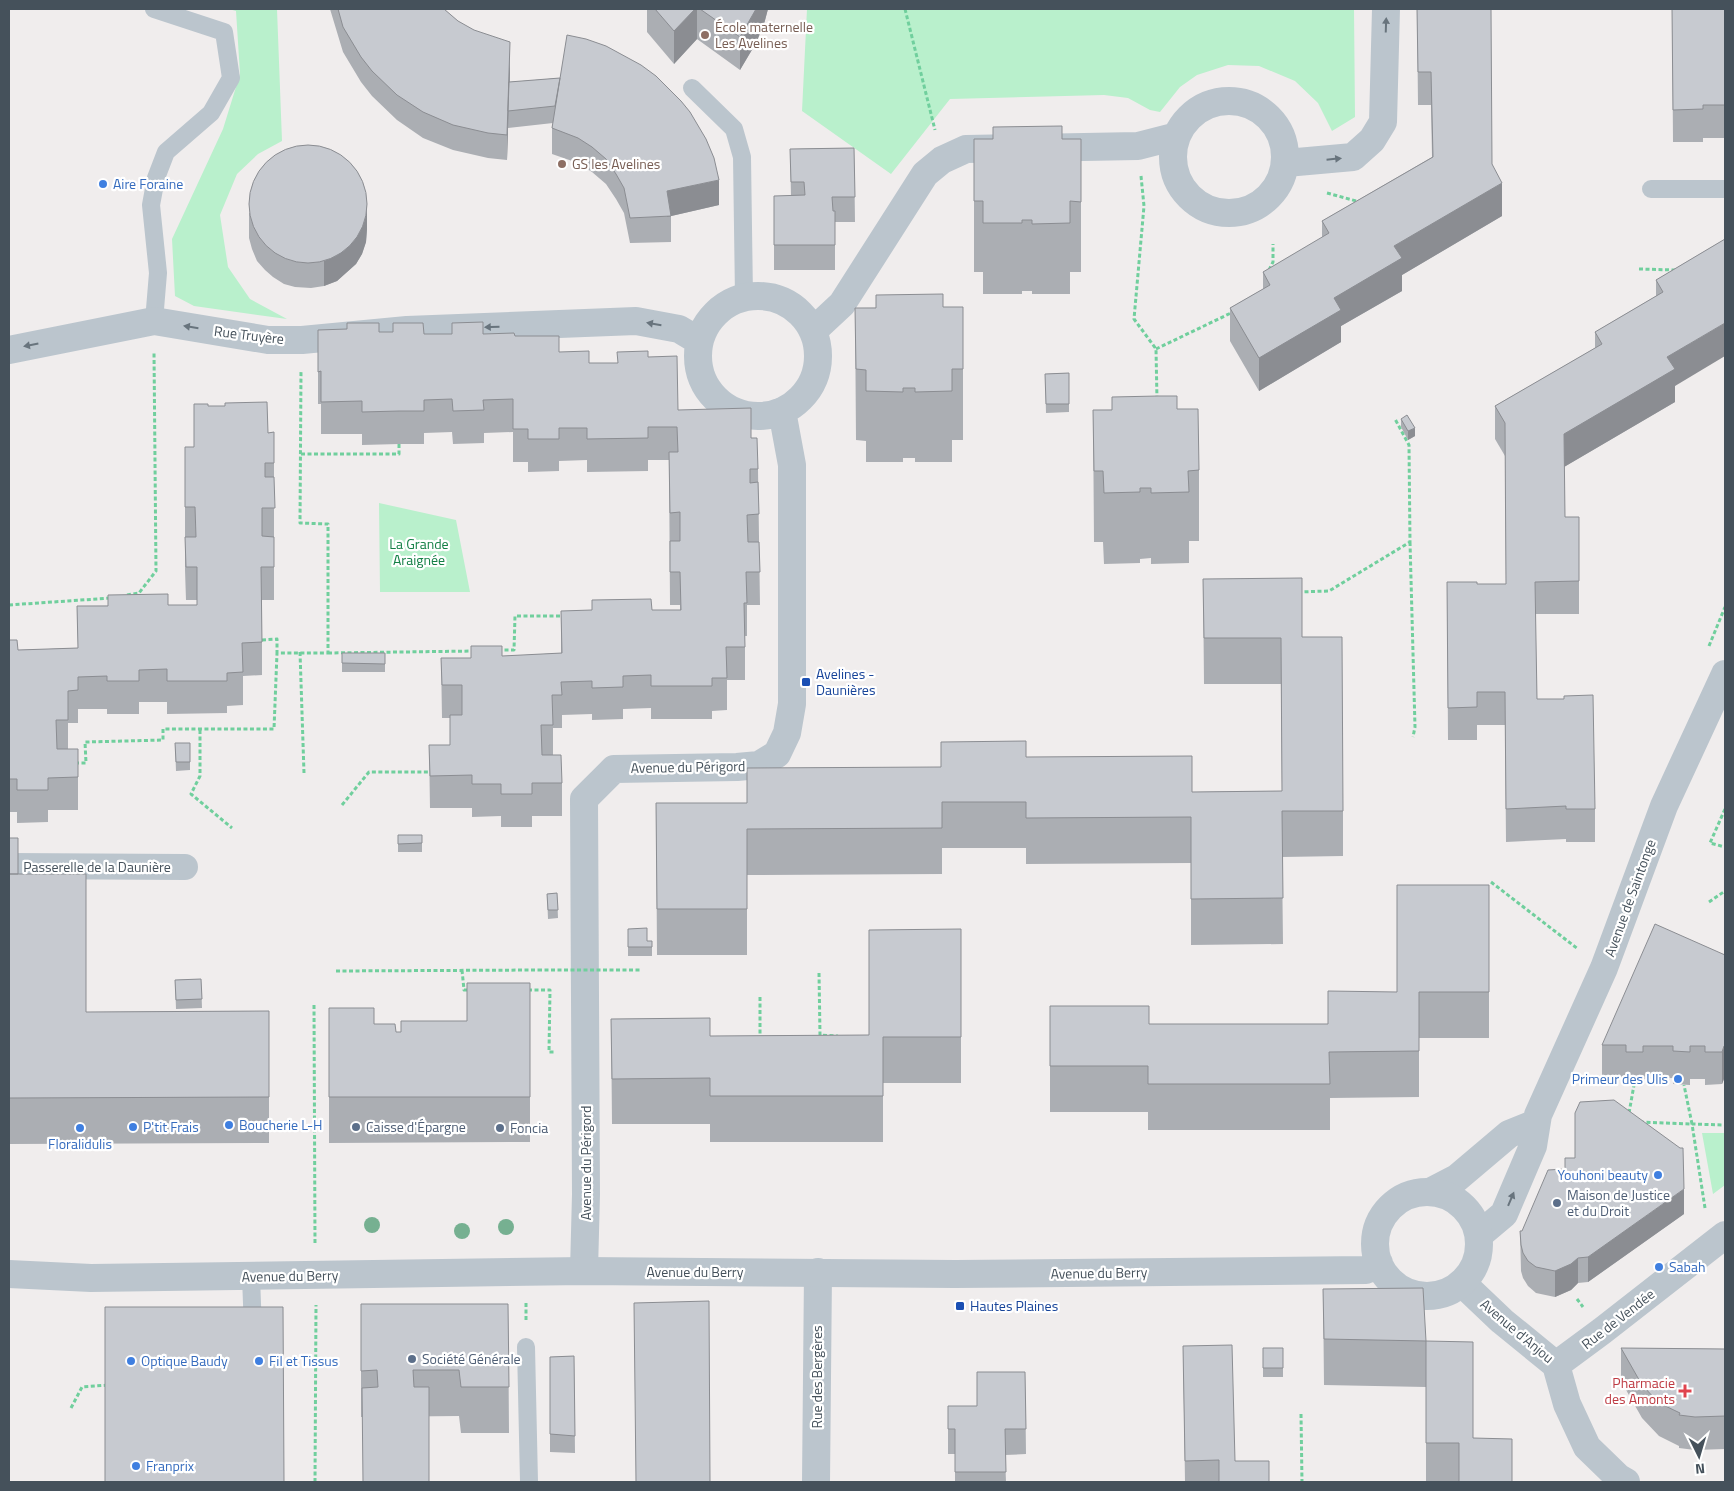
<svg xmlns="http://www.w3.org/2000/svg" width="1734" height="1491" viewBox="0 0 1734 1491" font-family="'Titillium Web',sans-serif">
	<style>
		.green { fill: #b9f0cc }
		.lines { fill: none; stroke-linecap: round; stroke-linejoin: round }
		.path { stroke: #70cf9d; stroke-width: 3; stroke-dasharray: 4 2.5; stroke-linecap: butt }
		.service { stroke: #bbc5cd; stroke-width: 18 }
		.pedestrian { stroke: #bbc5cd; stroke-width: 26 }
		.minor { stroke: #bbc5cd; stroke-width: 28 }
		.tertiary { stroke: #bbc5cd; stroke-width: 28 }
		.path-bridge { stroke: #70cf9d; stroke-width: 3; stroke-dasharray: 4 2.5; stroke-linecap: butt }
		.tree { fill: #76b091 }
		.wall { fill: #abaeb3 }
		.shaded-wall { fill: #8b8d92 }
		.building { fill: #c7cad0; stroke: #8b8d92 }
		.oneway { fill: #68747d }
		.education-dot { fill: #8d6e63; stroke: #fff; stroke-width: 2 }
		.shop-dot { fill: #3f7fe0; stroke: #fff; stroke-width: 2 }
		.transit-dot { fill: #1a4fb4; stroke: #fff; stroke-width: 2 }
		.service-dot { fill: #5c6f8a; stroke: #fff; stroke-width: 2 }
		.health-dot { fill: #e0444e; stroke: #fff; stroke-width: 2 }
		.labels { text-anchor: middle; stroke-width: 4.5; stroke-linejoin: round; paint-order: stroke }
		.education-label { font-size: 14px; fill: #785e54; stroke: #fff; text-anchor: start }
		.shop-label { font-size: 14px; fill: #366cbe; stroke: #fff; text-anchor: start }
		.street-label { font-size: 14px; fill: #45515b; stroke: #fff }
		.park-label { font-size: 14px; fill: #137f45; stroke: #fff }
		.transit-label { font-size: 14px; fill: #164399; stroke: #fff; text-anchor: start }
		.service-label { font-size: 14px; fill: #4e5e75; stroke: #fff; text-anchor: start }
		.health-label { font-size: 14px; fill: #be3a42; stroke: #fff; text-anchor: end }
	</style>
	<rect width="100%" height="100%" fill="#f0eded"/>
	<!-- green -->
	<path class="green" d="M229,9H277L282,141L258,154L237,174L220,215L228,267L250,299L287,319L194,306L175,296L172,239L223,129L240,74L236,11Z
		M807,9H1354L1355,117L1332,131L1318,103L1295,81L1259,66L1228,65L1197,75L1180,87L1160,112L1150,110L1128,98L1104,95L950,99L891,174L802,111Z
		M379,503L456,520L470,592H380Z
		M1702,1133H1725V1185L1713,1194Z"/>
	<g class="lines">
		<!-- path -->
		<path class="path" d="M905,9L935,130
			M1141,176L1144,206L1134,319L1156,349L1157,400
			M1327,193L1360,202
			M1639,269L1676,270
			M1269,270L1273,262V244
			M1156,349L1233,312
			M301,454H399V444
			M1410,542L1415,727L1413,737
			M1298,592L1329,591L1410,542L1409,445L1395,419
			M127,595L139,593L156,571L154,352
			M9,605L111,598
			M262,640L277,639V653
			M1709,646L1725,607
			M498,650H514L515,616H563
			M300,652L304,773
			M328,653L474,651
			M200,730V776L191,794L232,828
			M75,763H86L85,742L163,740V729H274L277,653H328V524L300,523L301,371
			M342,805L369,772H432
			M1725,809L1710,843L1725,847
			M1491,882L1578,949
			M1709,902L1725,891
			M462,970L464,990H469
			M336,971L538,970
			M819,973L820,1035L838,1036
			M528,990H550L549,1052H555
			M760,997V1039
			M314,1005L315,1244
			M1629,1113L1634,1085
			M1640,1122L1692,1124L1684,1085
			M1705,1208L1692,1124L1725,1125
			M1577,1299L1583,1307
			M526,1303V1322
			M71,1408L82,1387L109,1385
			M1301,1414L1302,1482
			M315,1482L316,1305"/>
		<!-- service -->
		<path class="service" d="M154,9L224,32L231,78L211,113L166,152L156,178L151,205L158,273L154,321
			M692,88L734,129L742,157L744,297
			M1651,189H1725
			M251,1277L253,1330
			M526,1347L529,1482"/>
		<!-- pedestrian -->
		<path class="pedestrian" d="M9,866L185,867"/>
		<!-- minor -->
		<path class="minor" d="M1173 157a56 56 0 1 1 112 0a56 56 0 1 1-112 0Z
			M1286,163L1353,157L1372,140L1383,122L1386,9
			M698 356a60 60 0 1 1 120 0a60 60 0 1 1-120 0Z
			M813,331L842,304L925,174L942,160L966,149L1138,146L1177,136
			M9,350L154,321L268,340H302L407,330L636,321L679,329L699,341
			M1430,1192L1457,1178L1509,1134L1536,1123
			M1479,1235L1504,1214L1533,1146L1538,1115L1604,968L1664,806L1725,674
			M584,1271L586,1194L584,799L614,769L737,767L759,765L777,754L787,733L792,704V465L782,411
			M1462,1283L1502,1321L1556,1365L1567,1404L1587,1447L1619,1478L1626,1482
			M1556,1365L1602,1331L1725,1235
			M816,1482L818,1272"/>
		<!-- tertiary -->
		<path class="tertiary" d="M1375 1244a52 52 0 1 1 104 0a52 52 0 1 1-104 0Z
			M9,1274L91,1278L584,1271L955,1274L1366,1270L1379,1263"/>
		<!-- path-bridge -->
		<path class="path-bridge" d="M538,970H641"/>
	</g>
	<!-- trees -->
	<g class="tree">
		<circle cx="372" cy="1225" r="8"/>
		<circle cx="506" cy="1227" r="8"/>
		<circle cx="462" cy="1231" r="8"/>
	</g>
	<!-- wall -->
	<path class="wall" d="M330,9H444L510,68V82L560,78L719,205L671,216V242L630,243L624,213L616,199L606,184L592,172L578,163L552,154V128L553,123L508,128V127L507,160L488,158L453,150L423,138L397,120L372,96L361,82L343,52Z
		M647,9H768L764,24L756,43L740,70L697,39L674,64L647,32Z
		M1417,9L1492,164L1502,216L1402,275V291L1341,326V342L1259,391L1230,341V308L1263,289V272L1322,238V221L1432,157L1431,105H1418Z
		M1672,9H1725V138H1703V142H1673Z
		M974,139H1062L1081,202V272H1070V294H1032V291H1022V294H983V272H974Z
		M854,148L855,222H835V270H774V196H791L790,149Z
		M249,213L367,229L366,242L362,254L356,264L337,281L324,286L311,288L295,287L284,284L273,277L265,270L257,261L252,249L249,238Z
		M1725,239L1675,386V402L1564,467L1565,517H1579V614H1535L1537,699L1595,809V842H1566V839L1506,842L1505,725H1477V740H1448L1447,582L1477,584H1506L1505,456L1495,439V406L1595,348V332L1656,296V280Z
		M943,307L963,369V440H952V462H915V458H903V462H866V441L856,440L855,308Z
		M318,330L424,334H483L515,336L559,352L589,363H617L648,357L678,410L751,438L758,469L760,605H747V636H745V680H727V710L712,711V719H651V708L623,709V719L592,720V714L562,715V728H553V755L562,783V816H532V827H501V816L472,817V808H430L429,745H450V718H442L441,658H471L561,653V611L680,610V605H670L669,460H648V471L587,472V460L559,461V471L528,472V462H513V432L484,433V443L453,444L452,432L424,433V444H399L362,445V434H321V404H318Z
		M1069,373V412L1046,413L1045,374Z
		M194,404L208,406L268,433L274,432V600H262V675L243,676V705L227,706V713L167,714V702H139V714H107V709H78V723H68V749L78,777V810H48V822L17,823V812H9V640L18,650L78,648L77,606L197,605V600H186L185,570V447H194Z
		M1177,409L1199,470V541H1189V563L1151,564V558L1140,559V563L1104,564L1103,542H1094L1093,410Z
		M1401,419L1415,436L1408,440L1401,427Z
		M1203,579L1302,637L1343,811V856L1282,857L1283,944L1191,945V863L1026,864V848H942V874L747,875V955H657L656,803H747L941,767L1026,757L1192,792L1282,791L1281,684H1204Z
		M342,653H385V672H342Z
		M175,743H190V770L176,771Z
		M398,835H422V852H398Z
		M9,838L18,874L86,1012L269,1011V1143L9,1144Z
		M1489,885V1038H1419V1097L1330,1098V1130H1148V1112H1050V1006L1149,1024H1328L1397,992Z
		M557,893L558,918L548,919L547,894Z
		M628,929L647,941H652V956H628Z
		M961,929V1083H883V1142H710V1124H612L611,1019L710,1036L869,1035Z
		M1725,955V1079H1724L1722,1084L1705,1085V1079H1690V1085L1673,1084V1078L1643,1079V1084L1626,1085V1078H1602V1045Z
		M201,979L202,1008L176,1009L175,980Z
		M530,983V1142L329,1143V1008L396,1032H401L467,1021Z
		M1684,1214L1588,1282L1578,1283L1571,1290L1555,1297L1536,1293L1528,1286L1523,1278L1521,1271L1520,1231Z
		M1323,1289L1426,1341L1473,1438L1512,1482H1426V1387L1324,1385Z
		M361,1304H508L509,1433H461L459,1416L361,1417Z
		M1183,1346L1235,1461L1269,1482H1185Z
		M1263,1348H1283V1377H1263Z
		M1621,1348L1725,1349V1449L1695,1450L1679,1448V1446L1659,1436L1642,1418L1621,1381Z
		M574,1356L575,1453L550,1452V1357Z
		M1025,1372L1026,1454L1005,1455L1006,1482H955V1454H948V1406H977Z"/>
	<!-- shaded-wall -->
	<path class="shaded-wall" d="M695,9H697V39L674,64V31Z
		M756,9H768L764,24L756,43L740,70V37Z
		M510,42V68L507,160V135Z
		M719,180V205L667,217V191Z
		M1502,183V216L1402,275V291L1341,326V342L1259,391V358L1334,298L1394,246Z
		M367,203V229L366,242L362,254L356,264L337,281L324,286V261Z
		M1725,323V356L1675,386V402L1564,467V434L1667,357Z
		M1415,428V436L1408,440V431Z
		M1724,1046V1079L1722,1084V1052Z
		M1684,1189V1214L1588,1282V1257Z
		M1578,1258V1283L1571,1290L1555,1297V1271Z"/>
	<!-- building -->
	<path class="building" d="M338,9H444L458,21L474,30L510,42L507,135L488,133L453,125L423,112L397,95L372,71L361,57L343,27Z
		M655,9H695L674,31Z
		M700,9H756L740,37Z
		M1417,9H1491L1492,164L1502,183L1394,246L1402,258L1334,298L1341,310L1259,358L1230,308L1270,285L1263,272L1329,233L1322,221L1433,157L1431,72H1418Z
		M1672,9H1725V105H1703V109L1673,110Z
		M567,35L586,39L606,46L641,65L656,76L681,101L690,112L706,139L714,158L719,180L667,191L671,216L630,218L624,188L616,174L606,159L592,147L578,138L552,128Z
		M560,78L555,106L508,111L509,82Z
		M1062,126V139H1081V202L1070,201V223L1032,224V220H1022V223H983V201H974V139H993V127Z
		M249 204a59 59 0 1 1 118 0a59 59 0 1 1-118 0Z
		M854,148L855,197H832L833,211H835V245H774V196L805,195L804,182H791L790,149Z
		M1725,239V323L1667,357L1675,369L1564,434L1565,517H1579V581L1535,582L1537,699H1564V696L1593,695L1595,809H1566V806L1506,809L1505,692H1477V707L1448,708L1447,582H1477V584H1506L1505,423L1495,406L1602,344L1595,332L1663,292L1656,280Z
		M943,294V307H963V369H952V391L915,392V388H903V392L866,391V370L856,369L855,308H876V295Z
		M483,322V334L514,333L515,336H559V352L589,351V363H618L617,352L648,351V357L677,356L678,410L751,408V438H757L758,469H750V483L758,482L759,514L747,515L748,542H759L760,572H746L747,603H744L745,647H726L727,678H712V686H651V675L623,676V687L592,688V681L561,682L562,695H552L553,725H541L542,755H561L562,783H532V794H501V784H472V775L430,776L429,745H450V715H462V685H442L441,658H471V646H502V656L562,653L561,611L592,610V600L651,599L652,610H681L680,572H670V541H680V512L670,513L669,452H678L677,427H648V438L587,439V428H559V439H528V429H513V399L483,400L484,410L453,411L452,399L424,400V411H399L362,412V401L321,402V371L318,372V330L347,329V323H379V332H393V323H423L424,334H452V323Z
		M1069,373V404H1046L1045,374Z
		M1158,396H1177V409H1198L1199,470L1188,471L1189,492L1151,493V488H1140V492L1104,493L1103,471H1094L1093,410H1112V397Z
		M267,402L268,433L274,432V463H265V477H274L275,508H262V536L274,537V567H261L262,642L242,643L243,672L227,673V681H167V669L139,670V681H107V676L78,677V690L68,691V720H56L57,749H78V777L48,778V790H17V779H9V640H17L18,650L78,648L77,606H108V595L168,594V605H197V567H186L185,537H196L195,507H185V447H194V404H208V406H225V403Z
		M1407,415L1415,428L1408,431L1401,419Z
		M1302,578V637H1342L1343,811H1282L1283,898L1191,899V817L1026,818V802H942V828L747,829V909H657L656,803H747V768L941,767V742L1026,741V757L1192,756V792L1282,791L1281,638H1204L1203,579Z
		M342,653H385V664L342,663Z
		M175,743H190V762H176Z
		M398,835H422V843L398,844Z
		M9,838H18V874H9Z
		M9,874H86V1012L269,1011V1097L9,1098Z
		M1397,885H1489V992H1419V1051L1329,1052L1330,1084H1148V1066H1050V1006H1149V1024H1328V991L1397,992Z
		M557,893L558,910H548L547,894Z
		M1655,924L1725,955V1046H1724L1722,1052H1705V1046H1690V1052L1673,1051V1046H1643V1052H1626V1045H1602Z
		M647,928V941H652V947H628V929Z
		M961,929V1037H883V1096H710V1078L612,1079L611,1019L710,1018V1036L869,1035V930Z
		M201,979L202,999L176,1000L175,980Z
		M467,983H530V1097H329V1008H374V1024H395L396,1032H401V1021H467Z
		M1614,1100L1680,1148H1683L1684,1189L1588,1257L1578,1258L1571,1264L1555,1271L1536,1267L1528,1261L1523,1253L1521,1245L1520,1231H1522L1548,1170L1565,1169V1158H1575V1113L1580,1102Z
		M1423,1288L1426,1341L1473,1342V1438L1512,1439V1482H1459V1443H1426V1341L1324,1339L1323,1289Z
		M709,1301L710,1482H636L634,1303Z
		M361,1304H508L509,1387H461L459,1370H413L414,1387H429V1482H363L362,1388L378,1387L377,1370L361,1371Z
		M105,1307H283L284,1482H105Z
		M1232,1345L1235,1461H1269V1482H1219V1460L1185,1461L1183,1346Z
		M1263,1348H1283V1368H1263Z
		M1621,1348L1725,1349V1416L1695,1417L1679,1415L1680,1413L1659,1403L1642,1385Z
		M574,1356L575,1436L550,1434V1357Z
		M977,1372H1025L1026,1429H1005L1006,1472H955V1429H948V1406H977Z"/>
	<!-- one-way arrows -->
	<defs><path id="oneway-solid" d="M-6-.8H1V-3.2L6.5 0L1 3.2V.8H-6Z" transform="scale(1.25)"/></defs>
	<g class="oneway">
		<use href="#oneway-solid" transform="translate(1386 25) rotate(-88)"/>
		<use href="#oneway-solid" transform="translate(1334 159) rotate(-6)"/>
		<use href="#oneway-solid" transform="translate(654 324) rotate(-170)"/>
		<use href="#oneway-solid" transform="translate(191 327) rotate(-171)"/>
		<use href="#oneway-solid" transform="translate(492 327) rotate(178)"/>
		<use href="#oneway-solid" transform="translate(31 345) rotate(169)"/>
		<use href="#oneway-solid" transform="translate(1511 1199) rotate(-67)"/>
	</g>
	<!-- markers -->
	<g class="education-dot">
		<circle cx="705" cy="35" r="5"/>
		<circle cx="562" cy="164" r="5"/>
	</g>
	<g class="shop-dot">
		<circle cx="103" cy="184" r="5"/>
		<circle cx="1678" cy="1079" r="5"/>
		<circle cx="229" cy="1125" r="5"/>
		<circle cx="133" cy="1127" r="5"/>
		<circle cx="80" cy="1128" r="5"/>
		<circle cx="1658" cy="1175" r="5"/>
		<circle cx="1659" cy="1267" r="5"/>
		<circle cx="131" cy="1361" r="5"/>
		<circle cx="259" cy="1361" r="5"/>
		<circle cx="136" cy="1466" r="5"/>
	</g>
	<g class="transit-dot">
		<rect x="801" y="677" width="10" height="10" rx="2.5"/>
		<rect x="955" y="1301" width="10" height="10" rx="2.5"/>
	</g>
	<g class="service-dot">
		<circle cx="356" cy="1127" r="5"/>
		<circle cx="500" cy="1128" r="5"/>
		<circle cx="1557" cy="1203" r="5"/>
		<circle cx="412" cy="1359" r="5"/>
	</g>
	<path class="health-dot" d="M1682.5 1383.5h5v5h5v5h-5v5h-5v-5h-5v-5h5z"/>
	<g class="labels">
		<!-- education labels -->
		<g class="education-label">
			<text x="715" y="32">École maternelle<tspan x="715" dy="16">Les Avelines</tspan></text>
			<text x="572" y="169">GS les Avelines</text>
		</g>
		<!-- shop labels -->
		<g class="shop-label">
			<text x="113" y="189">Aire Foraine</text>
			<text x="1668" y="1084" text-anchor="end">Primeur des Ulis</text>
			<text x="239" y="1130">Boucherie L-H</text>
			<text x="143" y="1132">P'tit Frais</text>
			<text x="80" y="1149" text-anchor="middle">Floralidulis</text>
			<text x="1648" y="1180" text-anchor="end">Youhoni beauty</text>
			<text x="1669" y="1272">Sabah</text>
			<text x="141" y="1366">Optique Baudy</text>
			<text x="269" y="1366">Fil et Tissus</text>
			<text x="146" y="1471">Franprix</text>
		</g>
		<!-- street labels -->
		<g class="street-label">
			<text transform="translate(249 335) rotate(7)" y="5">Rue Truyère</text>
			<text transform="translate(688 767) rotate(-1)" y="5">Avenue du Périgord</text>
			<text x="97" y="872">Passerelle de la Daunière</text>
			<text transform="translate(1630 898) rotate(-70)" y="5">Avenue de Saintonge</text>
			<text transform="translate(586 1163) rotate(-90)" y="5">Avenue du Périgord</text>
			<text x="695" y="1277">Avenue du Berry</text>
			<text transform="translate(1099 1273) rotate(-1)" y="5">Avenue du Berry</text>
			<text transform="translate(290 1276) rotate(-1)" y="5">Avenue du Berry</text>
			<text transform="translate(1618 1319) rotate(-38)" y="5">Rue de Vendée</text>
			<text transform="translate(1517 1331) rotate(40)" y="5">Avenue d'Anjou</text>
			<text transform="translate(817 1377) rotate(-90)" y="5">Rue des Bergères</text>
		</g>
		<!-- park labels -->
		<g class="park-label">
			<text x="419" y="549">La Grande<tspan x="419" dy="16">Araignée</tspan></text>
		</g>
		<!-- transit labels -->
		<g class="transit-label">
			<text x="816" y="679">Avelines -<tspan x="816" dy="16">Daunières</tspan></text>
			<text x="970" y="1311">Hautes Plaines</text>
		</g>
		<!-- service labels -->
		<g class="service-label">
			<text x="366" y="1132">Caisse d'Épargne</text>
			<text x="510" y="1133">Foncia</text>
			<text x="1567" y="1200">Maison de Justice<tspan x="1567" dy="16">et du Droit</tspan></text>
			<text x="422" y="1364">Société Générale</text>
		</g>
		<!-- health labels -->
		<g class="health-label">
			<text x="1675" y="1388">Pharmacie<tspan x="1675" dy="16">des Amonts</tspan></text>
		</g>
	</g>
	<!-- border -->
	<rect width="1734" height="1491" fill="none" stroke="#45515b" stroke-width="20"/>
	<!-- north arrow -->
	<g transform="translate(1699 1456) rotate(175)" stroke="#ffffff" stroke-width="4" paint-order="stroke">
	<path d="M0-4L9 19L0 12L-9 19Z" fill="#45515b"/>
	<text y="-8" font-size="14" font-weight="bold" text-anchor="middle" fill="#45515b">N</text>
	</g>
</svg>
